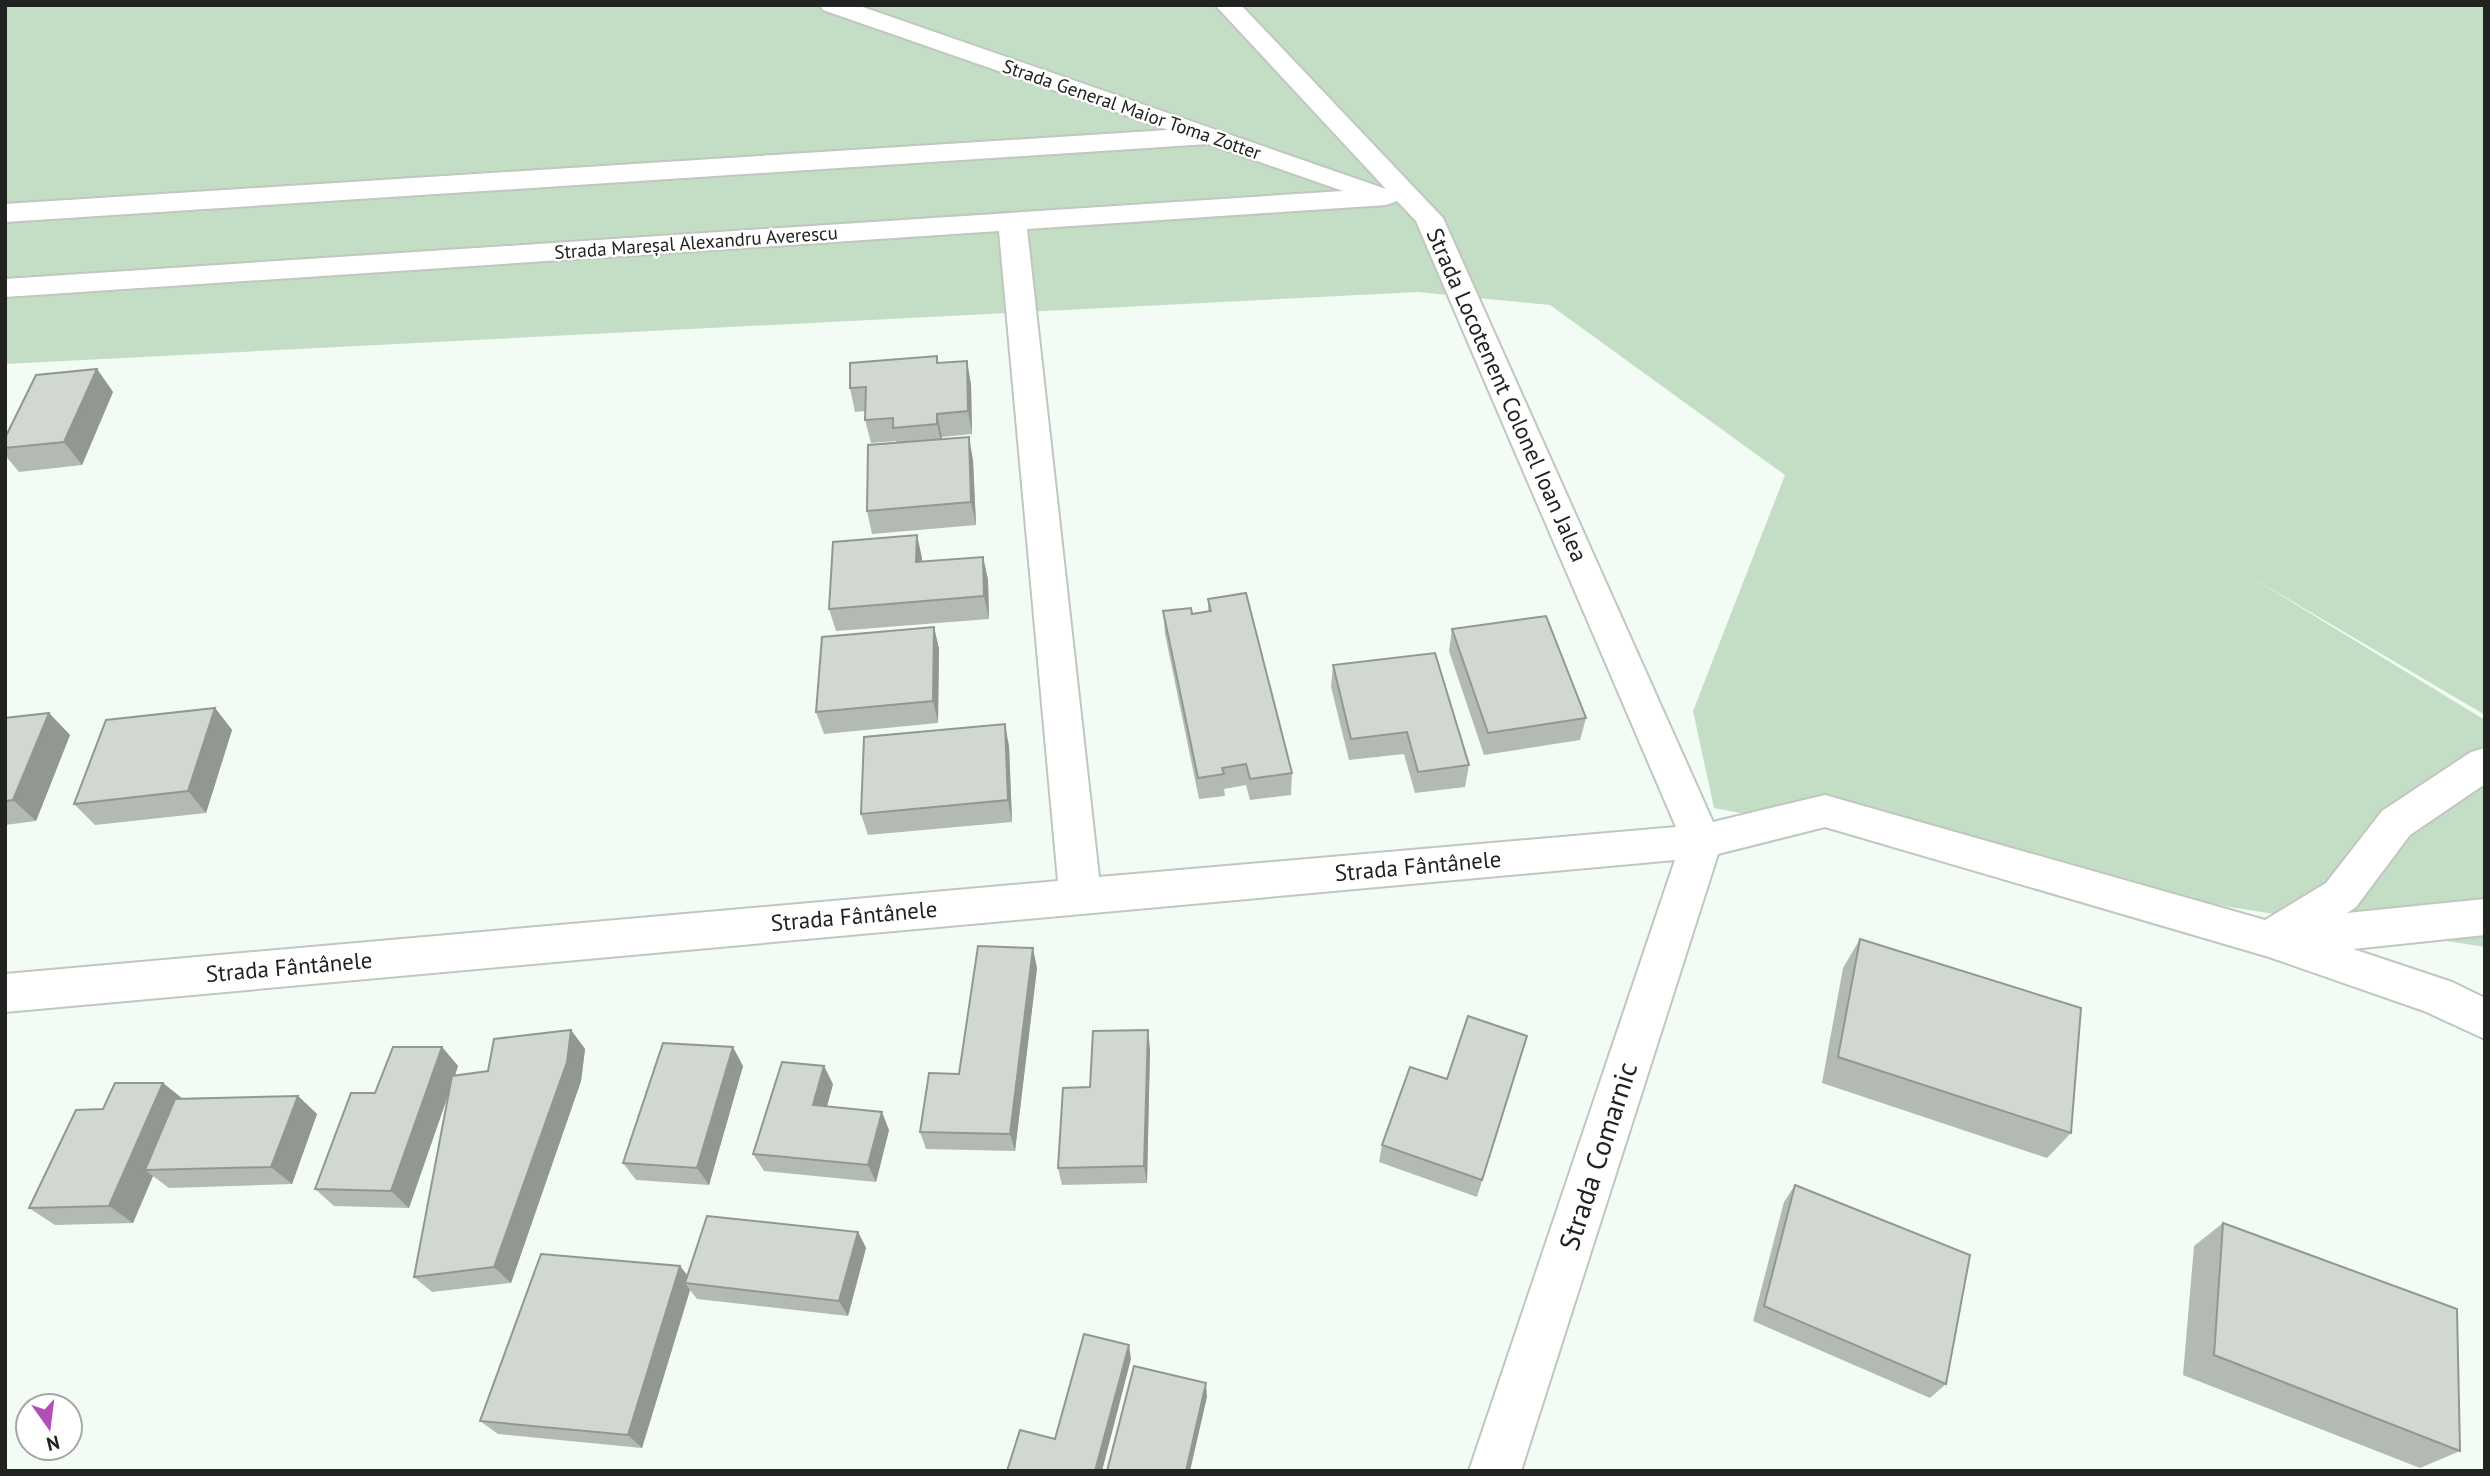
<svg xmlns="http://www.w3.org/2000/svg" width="2490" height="1476" viewBox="0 0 2490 1476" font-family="'PT Sans',sans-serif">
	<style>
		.green { fill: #c4dec5 }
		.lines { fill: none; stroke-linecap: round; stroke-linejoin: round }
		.minor-casing { stroke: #bfc7bf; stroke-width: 4 }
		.minor { fill: #fff; fill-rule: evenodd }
		.wall { fill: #b3bab4 }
		.shaded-wall { fill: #929792 }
		.building { fill: #d0d8d1; stroke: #929792; stroke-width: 2 }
		.labels { text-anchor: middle; stroke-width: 5; stroke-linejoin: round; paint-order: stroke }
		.far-street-label { font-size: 19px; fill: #202320; stroke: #fff }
		.street-label { font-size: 23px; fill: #202320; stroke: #fff }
		.near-street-label { font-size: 28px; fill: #202320; stroke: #fff }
	</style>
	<rect width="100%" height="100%" fill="#f3fcf4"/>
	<!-- green -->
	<path class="green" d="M5,5H2485V715L2249,576L2485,720V947L2223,906L1714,808L1693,711L1785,475L1550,305L1418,292L5,364Z"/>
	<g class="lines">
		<defs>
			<path id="minor" d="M820,5H857L1386,189L1215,5H1241L1443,218L1713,822L1825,795L2265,920L2326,883L2382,811L2471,752L2485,748V784L2410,835L2356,907L2347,913L2485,899V935L2353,949L2452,982L2485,998V1039L2424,1011L2269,957L1825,827L1718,854L1521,1471H1469L1675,860L5,1012V974L1058,881L999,231L5,297V279L1343,191L1208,144L5,222V204L1168,130L823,10ZM1397,201L1416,221L1676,827L1099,877L1027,229L1386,205Z"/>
		</defs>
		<!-- minor casing -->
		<use href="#minor" class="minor-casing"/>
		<!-- minor -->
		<use href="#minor" class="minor"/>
	</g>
	<!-- wall -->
	<path class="wall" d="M937,356L938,363L971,384L972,434L942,437V439L973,460L976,525L872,534L867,511L896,443V441L871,443L865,420V411L855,412L850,388Z
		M97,369L113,392L82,465L19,472L5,455V438Z
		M917,535L922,562L983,557L988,580L989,619L836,631L829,609Z
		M1208,599L1292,773L1291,795L1250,800L1246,785L1224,789L1225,796L1199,799L1165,634L1163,611L1192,614L1208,611Z
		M934,627L939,649L938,723L824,734L816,712Z
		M1452,629L1586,718L1580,740L1484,755L1449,651Z
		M1333,665L1469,765L1465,787L1415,793L1404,754L1349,760L1331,687Z
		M215,708L232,730L206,813L95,825L74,804Z
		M49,713L70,735L36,821L5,825V718Z
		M1009,746L1012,822L868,835L861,814Z
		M1860,939L2071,1133L2047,1158L1822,1083L1843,968Z
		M1037,968L1015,1151L926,1149L920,1132L959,1074Z
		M571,1030L585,1049L581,1081L511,1283L432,1292L414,1277L449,1093L409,1208L334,1206L315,1189L375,1093L442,1047L458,1066L455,1076L488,1071Z
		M1527,1036L1477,1197L1379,1162L1382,1145L1447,1079Z
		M1150,1049L1147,1183L1062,1185L1058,1168L1090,1087Z
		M743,1066L709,1185L636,1180L623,1163Z
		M163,1083L182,1098L298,1096L317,1114L292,1184L169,1188L153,1176L133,1223L55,1225L29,1208L103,1109Z
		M833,1084L827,1107L889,1130L876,1182L764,1171L753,1154Z
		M1795,1185L1946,1384L1930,1398L1753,1321L1784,1202Z
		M2223,1223L2460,1451L2420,1468L2183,1375L2194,1246Z
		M858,1232L866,1248L848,1316L697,1299L690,1290L642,1448L498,1434L480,1421L687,1275Z"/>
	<!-- shaded-wall -->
	<path class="shaded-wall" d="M967,361L971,384L972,434L968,411Z
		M97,369L113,392L82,465L64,442Z
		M937,414L942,437V447L937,424Z
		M969,437L973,460L976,525L971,502Z
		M917,535L922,558V585L916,562Z
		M983,557L988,580L989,619L984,596Z
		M934,627L939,649L938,723L933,701Z
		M215,708L232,730L206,813L188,791Z
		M49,713L70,735L36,821L13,800Z
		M1005,724L1009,746L1012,822L1008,800Z
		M1033,948L1037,968L1015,1151L1010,1134Z
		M571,1030L585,1049L581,1081L511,1283L494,1267Z
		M1148,1030L1150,1049L1147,1183L1144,1166Z
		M442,1047L458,1066L409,1208L391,1191Z
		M733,1047L743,1066L709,1185L697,1168Z
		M824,1066L833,1084L822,1124L813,1105Z
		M163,1083L185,1101L145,1170L153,1176L133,1223L109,1206Z
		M298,1096L317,1114L292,1184L271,1167Z
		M882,1112L889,1130L876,1182L868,1165Z
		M858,1232L866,1248L848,1316L839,1301Z
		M680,1266L693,1282L685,1283L690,1290L642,1448L628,1435Z
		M1129,1345L1131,1359L1102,1471H1095Z
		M1206,1383L1207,1397L1190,1471H1186Z"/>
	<!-- building -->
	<path class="building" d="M937,356V363L967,361L968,411L937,414V424L893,428V418L865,420L866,387L850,388V363Z
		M97,369L64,442L5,448V438L36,375Z
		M969,437L971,502L867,511L868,445Z
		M917,535L916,562L983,557L984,596L829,609L833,542Z
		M1246,593L1292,773L1250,779L1246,764L1222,768L1224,774L1198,778L1163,611L1191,608L1192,614L1211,611L1208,599Z
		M1546,616L1586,718L1488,733L1452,629Z
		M934,627L933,701L816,712L822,637Z
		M1435,653L1469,765L1418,772L1407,732L1351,739L1333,665Z
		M215,708L188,791L74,804L106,720Z
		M49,713L13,800L5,801V718Z
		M1005,724L1008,800L861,814L864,737Z
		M1860,939L2081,1008L2071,1133L1838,1057Z
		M978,946L1033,948L1010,1134L920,1132L929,1073L959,1074Z
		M1468,1016L1527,1036L1482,1180L1382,1145L1410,1067L1447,1079Z
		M571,1030L567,1062L494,1267L414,1277L452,1076L488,1071L494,1039Z
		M1148,1030L1144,1166L1058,1168L1063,1088L1090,1087L1093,1031Z
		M663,1043L733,1047L697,1168L623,1163Z
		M393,1047H442L391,1191L315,1189L351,1093H375Z
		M782,1062L824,1066L813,1105L882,1112L868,1165L753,1154Z
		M115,1083H163L109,1206L29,1208L76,1110L103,1109Z
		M298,1096L271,1167L145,1170L175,1099Z
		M1795,1185L1970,1255L1946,1384L1764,1306Z
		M707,1216L858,1232L839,1301L685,1283Z
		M2223,1223L2457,1309L2460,1451L2214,1355Z
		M541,1254L680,1266L628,1435L480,1421Z
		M1084,1334L1129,1345L1095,1471H1007L1020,1430L1055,1439Z
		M1134,1366L1206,1383L1186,1471H1107Z"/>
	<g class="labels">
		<!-- far-street labels -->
		<g class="far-street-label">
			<text transform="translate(1132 109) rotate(19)" y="7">Strada General Maior Toma Zotter</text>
			<text transform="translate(696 242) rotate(-4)" y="7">Strada Mareșal Alexandru Averescu</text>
		</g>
		<!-- street labels -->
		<g class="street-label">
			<text transform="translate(1507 395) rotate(66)" y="8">Strada Locotenent Colonel Ioan Jalea</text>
			<text transform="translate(1418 866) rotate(-5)" y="8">Strada Fântânele</text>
			<text transform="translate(854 916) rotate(-5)" y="8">Strada Fântânele</text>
			<text transform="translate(289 967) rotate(-5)" y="8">Strada Fântânele</text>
		</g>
		<!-- near-street labels -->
		<g class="near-street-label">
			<text transform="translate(1598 1156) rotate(-72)" y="10">Strada Comarnic</text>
		</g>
	</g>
	<!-- border -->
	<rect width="2490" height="1476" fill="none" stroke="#202320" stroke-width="14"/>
	<!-- north arrow -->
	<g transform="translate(49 1427) rotate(166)"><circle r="33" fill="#ffffff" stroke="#a6a7a6" stroke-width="2"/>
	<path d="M0-5L12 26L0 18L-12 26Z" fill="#b24fb6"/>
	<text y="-10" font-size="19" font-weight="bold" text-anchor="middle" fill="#202320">N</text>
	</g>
</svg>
